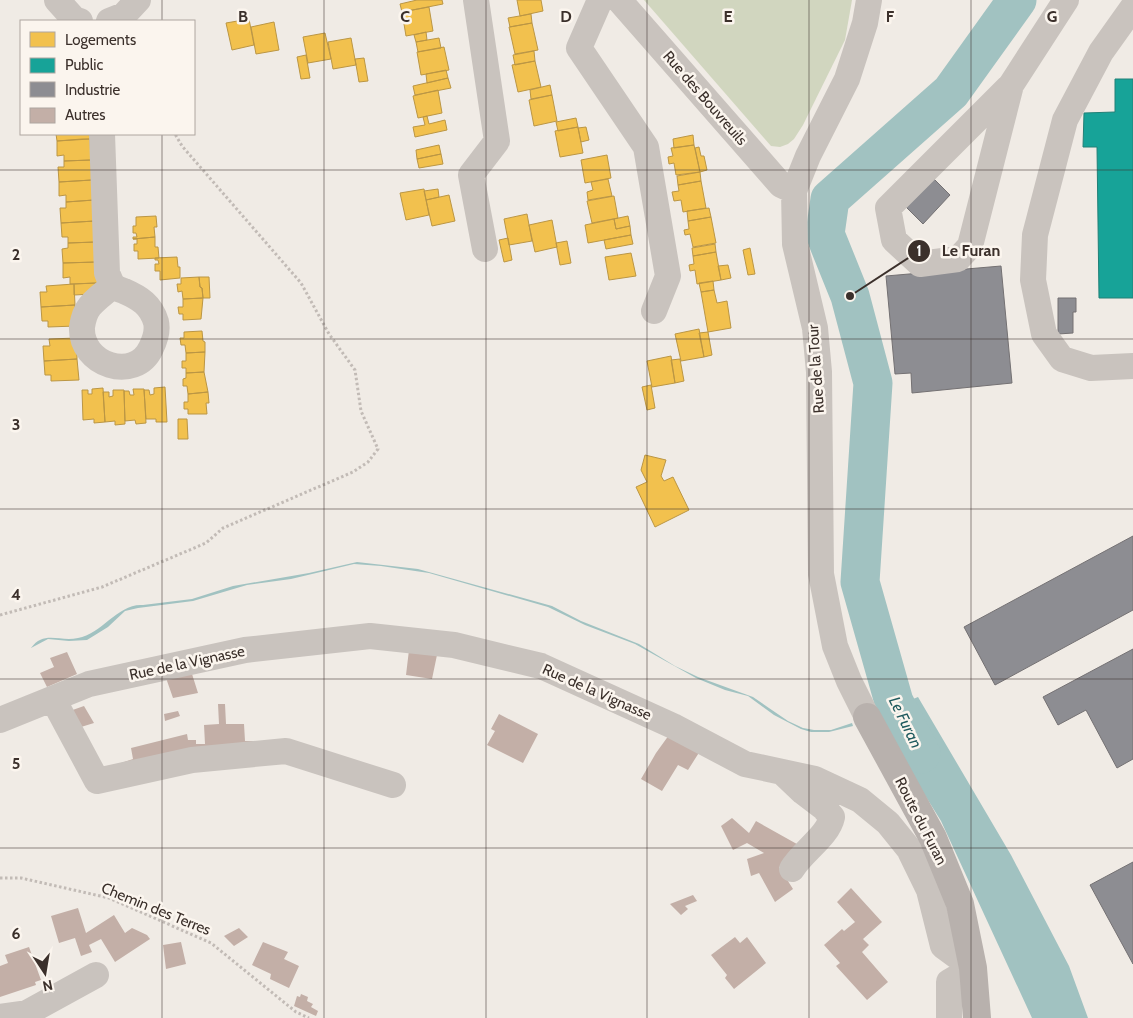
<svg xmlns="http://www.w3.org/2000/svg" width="1133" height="1018" viewBox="0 0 1133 1018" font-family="Cabin,sans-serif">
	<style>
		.green { fill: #d1d6bf }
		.water { fill: #a1c2c1 }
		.homes { fill: #f2c14e; stroke: #bb9644 }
		.public { fill: #17a398; stroke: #228077 }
		.industry { fill: #8d8d92; stroke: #747173 }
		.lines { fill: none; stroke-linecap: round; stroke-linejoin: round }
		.river { stroke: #a1c2c1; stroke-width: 39 }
		.building { fill: #c3afa7 }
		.path { stroke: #c2bbb6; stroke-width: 3; stroke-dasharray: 2.5 2.5; stroke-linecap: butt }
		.minor { stroke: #c9c3be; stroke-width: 26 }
		.major { stroke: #b8b1ad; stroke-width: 28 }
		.grid { fill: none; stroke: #3b302b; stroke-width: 1; stroke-opacity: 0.55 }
		.labels { text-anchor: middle; stroke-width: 5; stroke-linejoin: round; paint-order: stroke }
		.street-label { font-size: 15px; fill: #3b302b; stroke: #fbf5ee }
		.water-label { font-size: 16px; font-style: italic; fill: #1f5a5e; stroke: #fbf5ee }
		.grid-label { font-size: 16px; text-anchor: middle; font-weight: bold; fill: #3b302b; stroke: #fbf5ee; stroke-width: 5; stroke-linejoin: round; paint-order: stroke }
		.leader { fill: none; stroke: #3b302b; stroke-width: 2 }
		.callout-dot { fill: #3b302b; stroke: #fbf5ee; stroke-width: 2 }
		.mark-label { font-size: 15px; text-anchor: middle; font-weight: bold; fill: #fff }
		.callout-label { font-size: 16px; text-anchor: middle; font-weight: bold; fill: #3b302b; stroke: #fbf5ee; stroke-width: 5; stroke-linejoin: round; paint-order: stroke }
	</style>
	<rect width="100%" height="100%" fill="#f0ebe5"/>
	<!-- green -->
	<path class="green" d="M644,0H852L845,40L803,125L794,139L788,144L780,147L771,146Z"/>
	<!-- water -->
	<path class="water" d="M357,562L418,569L552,606L581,621L639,644L675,666L698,677L753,697L788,721L803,728L814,730H831L852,723L853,726L829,732H811L801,729L774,715L748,696L725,690L696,678L635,644L585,625L548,607L429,573L381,566L354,564L291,579L247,585L193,601L138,608L125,611L108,627L87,640L69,641L48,639L31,648C44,630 59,642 78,638C102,634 118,603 143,605L192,599L233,586L309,573Z
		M918,697L1011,855L1069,966L1088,1018H1032L941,821L913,776L881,712Z"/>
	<!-- homes -->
	<path class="homes" d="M417,0H442L443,4L402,12L400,4Z
		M517,0H541L543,11L520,16Z
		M429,7L433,31L406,36L402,12Z
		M531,14L532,23L510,27L508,18Z
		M249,19L254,45L232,50L226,23Z
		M274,22L279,50L256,54L251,27Z
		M532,23L538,50L515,54L509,27Z
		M426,32L427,40L416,42L414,35Z
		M325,33L331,59L308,63L303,37Z
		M351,38L356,65L333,69L328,42Z
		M439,38L441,48L418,52L416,42Z
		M444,47L449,70L421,75L417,52Z
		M534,51L535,61L515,65L513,55Z
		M306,55L310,78L301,79L297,57Z
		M364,58L368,81L359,82L355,59Z
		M535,61L541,87L518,92L512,65Z
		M446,70L448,78L427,83L426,74Z
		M448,78L451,88L415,95L413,86Z
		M550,85L552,95L531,99L530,90Z
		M438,90L442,113L418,118L413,96Z
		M552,95L557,121L534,126L529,100Z
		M427,116L429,124L445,120L447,130L415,137L413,127L425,125L423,117Z
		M576,118L578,127L558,131L556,122Z
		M578,127L583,153L560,157L555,131Z
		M586,127L589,140L581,142L578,128Z
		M56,134H90V139L57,141Z
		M693,135L694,145L674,148L673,139Z
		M82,139H90L91,160L64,161V155L57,156V141Z
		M439,145L441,154L417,159L416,150Z
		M694,145L700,172L676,175L674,163L669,164L668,157L673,156L671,148Z
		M699,147L701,156H704L707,170L700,172L695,148Z
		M441,154L443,164L419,168L417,159Z
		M607,155L611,178L585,183L581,160Z
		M91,160L92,180L59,182L58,167H64V161Z
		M700,172L701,181L678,185L677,176Z
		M608,179L612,196L588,200L587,192L593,190L591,182Z
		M92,180L94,200L66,202V195L59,196V182Z
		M701,181L706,208L683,212L681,200L674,201L672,192L679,191L678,185Z
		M424,189L429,215L406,220L400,193Z
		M438,189L439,197L426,200L424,191Z
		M449,195L455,221L432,226L426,200Z
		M614,196L618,218L592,223L587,201Z
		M94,200L95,221L61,223L60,208H66V202Z
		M709,208L711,217L688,221L687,211Z
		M527,214L532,241L509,245L504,219Z
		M156,216L157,227H154L155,237L133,239V237H137L136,233H133V226H136V217Z
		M628,216L630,226L616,229L614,219Z
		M711,217L716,243L693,247L690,234L685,235L684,230L689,229L688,221Z
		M614,219L616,229L630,226L631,235L588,243L585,225Z
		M552,220L557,247L535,252L529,225Z
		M95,221L96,242L68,243V237H62L61,223Z
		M631,235L633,244L606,249L604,240Z
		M155,237V247H158L159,258L138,259V251H134V244H137V239H133Z
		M508,238L512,260L504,262L499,240Z
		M567,241L571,263L560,265L556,243Z
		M96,242L97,262L63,263L62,249L68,248V243Z
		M715,244L716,252L693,256L692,248Z
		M750,248L755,274L748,275L743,250Z
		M716,252L721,280L697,284L695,270L690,271L689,265L694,264L693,256Z
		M631,253L636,276L609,280L605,257Z
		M177,257L178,267H180V278L160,280V271H155V264H159L158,260H155V258Z
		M97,262L98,283L70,284V277L63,278V263Z
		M728,265L731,278L721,280L718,266Z
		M199,277H209L210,298H203L202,288L200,287Z
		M199,277L200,287L202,288L203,298L183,299L182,291L178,292L177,284H181V278Z
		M713,281L714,290L701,292L699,283Z
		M96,283L93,294L74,295V284Z
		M74,284L75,305L41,307L40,292H47L46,286Z
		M714,290L717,303L727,301L731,328L708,332L701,292Z
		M203,298L201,319L183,320V314H179L178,307H183V299Z
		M75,305L76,326L48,327V321H42L41,307Z
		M699,329L704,357L681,361L675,334Z
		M202,331L203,341L205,342V352L186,353L185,345H181L180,338H184V332Z
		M708,332L712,355L704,357L699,333Z
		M77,338V359L44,361L43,346H50L49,339Z
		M205,352L204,372L186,373V368H182V361H186V353Z
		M671,356L675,383L652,387L647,361Z
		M77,359L79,380L51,381V375H45L44,361Z
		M680,359L684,381L675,383L671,360Z
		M204,372L208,392L188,394L187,386H183V379L186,378V373Z
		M651,385L655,408L647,410L642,387Z
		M165,387L167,422H156V419H146L144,390H149L150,395L154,394V388Z
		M103,388L105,422L94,423V419L83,420L82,390H88V394H92V389Z
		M133,389H144L146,423L136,424L135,420L125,421L124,391H129L130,395H134Z
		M113,390H124L125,424L115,425V421L105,422L103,392H109V397L113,396Z
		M208,392L209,403H206L207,414H188V409H184V402H188V394Z
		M178,419H187L188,439H178Z
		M645,455L666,460L661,476L664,481L673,477L689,510L655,527L636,487L647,482L641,470Z"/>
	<!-- public -->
	<path class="public" d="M1115,79H1133V298H1099L1097,147H1083L1084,113L1115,112Z"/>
	<!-- industry -->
	<path class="industry" d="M929,174L950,195L923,224L902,203Z
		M1001,266L1012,383L912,393L911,373L895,374L886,276Z
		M1058,298H1076V312H1073V333L1058,334Z
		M1133,536V610L995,685L964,627Z
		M1133,649V759L1117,768L1086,710L1058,725L1043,697Z
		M1133,862V964L1090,885Z"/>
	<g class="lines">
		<!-- river -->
		<path class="river" d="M921,754L894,702L860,582L873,383L850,296L825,234L830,199L951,92L1017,0"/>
	</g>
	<!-- building -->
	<path class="building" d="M409,650L437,655L432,679L406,675Z
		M67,652L77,674L47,687L40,673L54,667L50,658Z
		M192,674L198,693L173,698L166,678Z
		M218,704H225L226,724H244L245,741H260L115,765L133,759L131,748L187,734L188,740H196V744H205L204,725L219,724Z
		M84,706L94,723L81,727L64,713Z
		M178,711L180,716L165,721L164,714Z
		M499,714L538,734L523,763L487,745L495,731L491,729Z
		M669,735L700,751L688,770L678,765L662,791L641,779L656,753Z
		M732,818L749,833L756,821L804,848L788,864L779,867L793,889L775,902L759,873L751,876L747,859L764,853L747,843L733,850L721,826Z
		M851,888L882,922L863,939L869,945L862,952L888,982L867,1000L836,966L840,963L824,945L842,929L844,931L855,922L837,902Z
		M693,895L697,901L685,906L688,909L681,915L670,904Z
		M78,908L86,933L114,915L125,933L132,928L147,935L150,939L115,962L101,939L89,945L92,952L81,956L75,938L59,943L51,916Z
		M239,928L248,937L234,946L224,936Z
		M735,937L740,943L747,937L766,963L734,989L725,978L727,975L711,955Z
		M181,942L186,964L166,969L163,945Z
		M263,942L288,952L284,959L299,966L289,988L270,979L271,974L252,965Z
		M29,947L41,980L35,982L36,985L0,997V966L8,963L5,955Z
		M301,994L308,997L307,1001L313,1004L311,1007L318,1011L316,1016L294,1006L297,996L300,997Z"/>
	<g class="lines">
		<!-- path -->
		<path class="path" d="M0,615L102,587L206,543L223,528L353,472L368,462L378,449L361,411L355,370L329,334L301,283L182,146L175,134
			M0,878H21L109,898L211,943L296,1012L309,1018"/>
		<!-- minor -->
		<path class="minor" d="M57,0L74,19L80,21
			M476,0L497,141L471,175L485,249
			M600,0L579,48L646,147L668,276L654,311
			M619,0L781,185L794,191
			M1133,7L1101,52L1065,120L1035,235L1033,280L1044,334L1062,359L1091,368L1133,366
			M109,21L124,15L138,0
			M1011,85L970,246L958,259L920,264L894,240L888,208L1011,85L1066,0
			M102,134L107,273C109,277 111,284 114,286C117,289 121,290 124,291C140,298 151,305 156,322C158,331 155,340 151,348C135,383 80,365 82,327C83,320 85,312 90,306C96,299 105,292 113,286
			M53,699L97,781L192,760L286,751L393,785
			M867,717L849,681L835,646L821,574L819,372L815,328L795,244L794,191L808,156L847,79L865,23L869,0
			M0,720L89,684L245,650L370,636L454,645L541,666L673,726L745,764L815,779L860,800L888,823L909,849L929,890L943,946L973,968L949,982V1018
			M782,772L803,792L824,808L832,817C828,836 803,851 792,869
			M0,1017L27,1013L96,975"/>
		<!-- major -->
		<path class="major" d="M867,717L933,838L960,904L973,968L977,1018"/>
	</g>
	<!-- grid -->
	<path class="grid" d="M162,0V21M324,0V1018M486,0V1018M647,0V1018M809,0V1018M971,0V1018M162,134V1018M0,170H1133M0,339H1133M0,509H1133M0,679H1133M0,848H1133"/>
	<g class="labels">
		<!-- street labels -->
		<g class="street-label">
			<text transform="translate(705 98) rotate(49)" y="5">Rue des Bouvreuils</text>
			<text transform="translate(816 369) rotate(-94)" y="5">Rue de la Tour</text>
			<text transform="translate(187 663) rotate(-12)" y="5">Rue de la Vignasse</text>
			<text transform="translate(597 692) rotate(24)" y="5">Rue de la Vignasse</text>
			<text transform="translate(921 821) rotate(63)" y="5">Route du Furan</text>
			<text transform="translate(156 909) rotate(22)" y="5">Chemin des Terres</text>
		</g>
		<!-- water labels -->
		<g class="water-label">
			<text transform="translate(906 722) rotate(64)" y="6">Le Furan</text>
		</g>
	</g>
	<g class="grid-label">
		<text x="243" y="22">B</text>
		<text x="405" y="22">C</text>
		<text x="566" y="22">D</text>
		<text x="728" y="22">E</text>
		<text x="890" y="22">F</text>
		<text x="1052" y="22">G</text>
		<text x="16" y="260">2</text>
		<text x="16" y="430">3</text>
		<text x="16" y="600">4</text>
		<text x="16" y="769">5</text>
		<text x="16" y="939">6</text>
	</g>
	<!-- callouts -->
	<path class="leader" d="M850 296L919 251"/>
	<g class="callout-dot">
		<circle cx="850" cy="296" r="5"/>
		<circle cx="919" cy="251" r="12"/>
	</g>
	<g class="mark-label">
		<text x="919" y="256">1</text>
	</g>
	<g class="callout-label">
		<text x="971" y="256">Le Furan</text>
	</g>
	<!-- legend -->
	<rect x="20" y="20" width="175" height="115" fill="#fbf5ee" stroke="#aea6a0"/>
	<rect x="30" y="32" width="25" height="15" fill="#f2c14e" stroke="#aea6a0"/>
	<text x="65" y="45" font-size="15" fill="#3b302b">Logements</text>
	<rect x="30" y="58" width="25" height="15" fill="#17a398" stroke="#aea6a0"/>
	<text x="65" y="70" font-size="15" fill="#3b302b">Public</text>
	<rect x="30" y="82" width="25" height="15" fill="#8d8d92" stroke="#aea6a0"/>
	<text x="65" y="95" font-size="15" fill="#3b302b">Industrie</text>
	<rect x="30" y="108" width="25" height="15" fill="#c3afa7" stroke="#aea6a0"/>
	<text x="65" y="120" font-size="15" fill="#3b302b">Autres</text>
	<!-- north arrow -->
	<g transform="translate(45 973) rotate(168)" stroke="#fbf5ee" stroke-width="4" paint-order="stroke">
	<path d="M0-4L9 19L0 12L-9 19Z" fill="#3b302b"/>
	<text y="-8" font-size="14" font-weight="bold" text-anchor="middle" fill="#3b302b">N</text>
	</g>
</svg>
